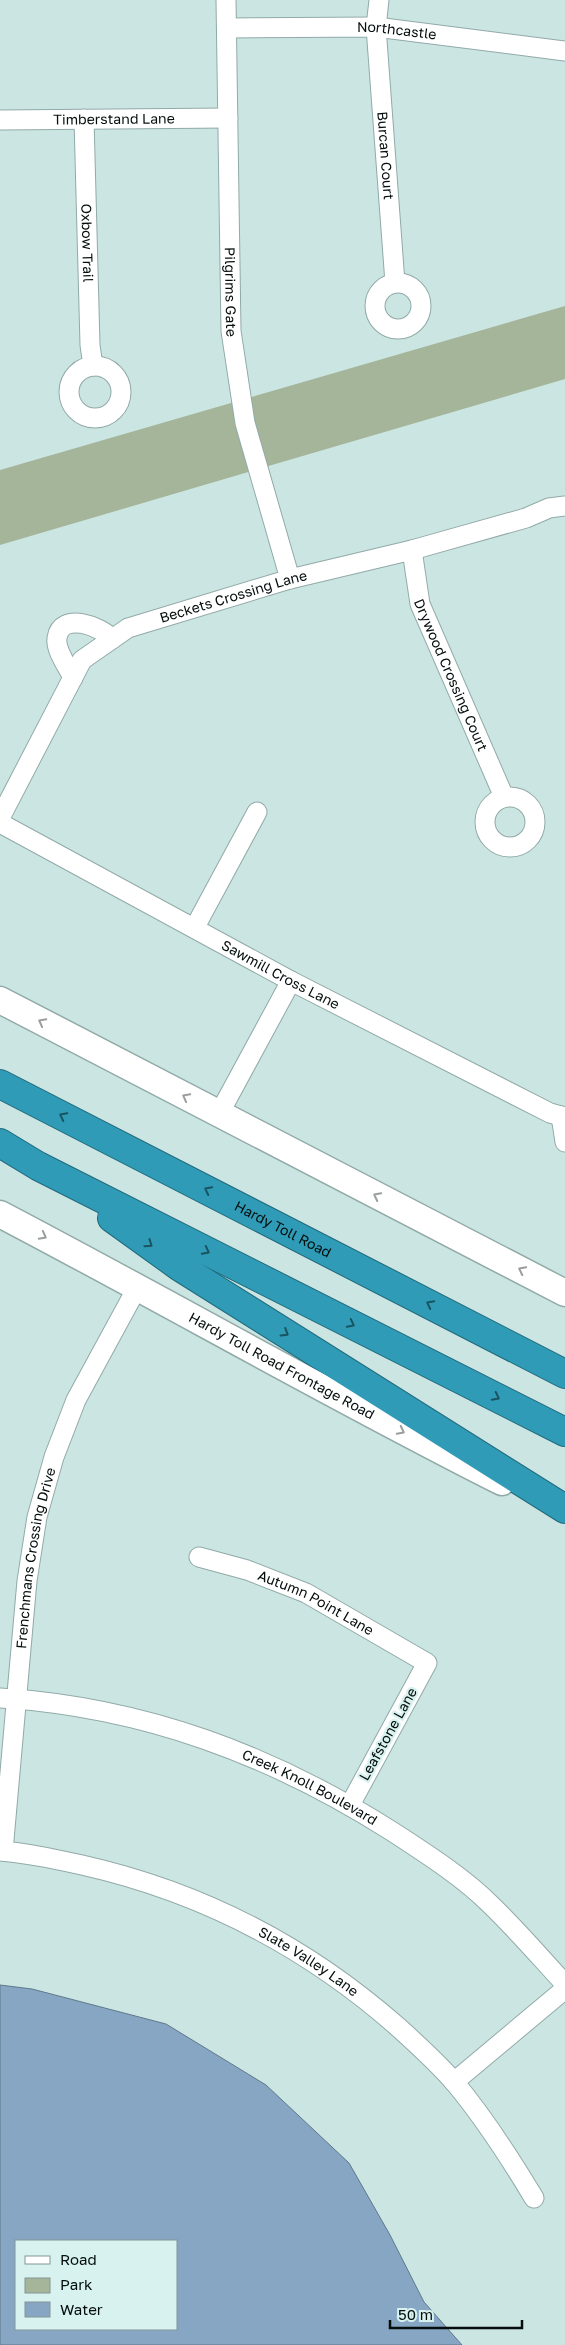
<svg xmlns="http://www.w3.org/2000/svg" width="565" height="2345" viewBox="0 0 565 2345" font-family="'Golos Text',sans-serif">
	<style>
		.green { fill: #a5b59a }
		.water { fill: #86a6c3; stroke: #5f788c; fill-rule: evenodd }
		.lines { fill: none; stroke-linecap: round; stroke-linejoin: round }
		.street-casing { stroke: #91aaa8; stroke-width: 21 }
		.secondary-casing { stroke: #91aaa8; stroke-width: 29 }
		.highway-casing { stroke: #20697b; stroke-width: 30 }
		.street { stroke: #fff; stroke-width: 19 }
		.secondary { stroke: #fff; stroke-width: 26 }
		.highway { stroke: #2f9bb6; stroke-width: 28 }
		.oneway { stroke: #9b9e9e }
		.oneway2 { stroke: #1a5462 }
		.labels { text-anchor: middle; stroke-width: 4.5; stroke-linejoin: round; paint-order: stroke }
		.street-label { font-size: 14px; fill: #050d0d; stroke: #d8f2f0 }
	</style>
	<rect width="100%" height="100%" fill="#cbe5e2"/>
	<!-- green -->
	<path class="green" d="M565,306V379L0,545V470Z"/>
	<!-- water -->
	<path class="water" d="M0,1985L32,1989L166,2024L266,2085L349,2163L390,2235L424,2302L462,2345H0ZM176,2241V2329H16V2241Z"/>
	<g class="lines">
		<defs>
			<g id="street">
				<path id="s1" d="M226,0L231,331L245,423L290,579"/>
				<path id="s2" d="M379,0L376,27L395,283"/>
				<path id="s3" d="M227,28L376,27L565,51"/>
				<path id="s4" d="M84,119L90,345L93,366"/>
				<path id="s5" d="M0,120L228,118"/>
				<circle cx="398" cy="306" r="23"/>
				<circle cx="95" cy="392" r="26"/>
				<path id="s6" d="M412,550L420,604L504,797"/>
				<path d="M73,678C68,667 55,650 57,638C61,611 101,626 112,639"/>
				<circle cx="510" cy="822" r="25"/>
				<path id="s7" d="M0,818L82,660L128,628L290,579L412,550L526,518L549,508L565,506"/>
				<path id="s8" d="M0,823L291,981L550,1113L565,1117"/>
				<path d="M195,927L257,812"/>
				<path d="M219,1114L291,981"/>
				<path d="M561,1116L565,1142"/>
				<path id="s9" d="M199,1557L247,1570L306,1593L427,1663L350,1805"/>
				<path id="s10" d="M0,1698C144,1707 272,1755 393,1832C425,1853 463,1877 490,1904C516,1929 540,1957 565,1984"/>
				<path id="s11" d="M0,1851C28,1853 55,1859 82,1865C202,1892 306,1946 398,2027C418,2045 438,2063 455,2083C485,2119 510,2158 534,2198"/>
				<path id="s12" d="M3,1851L27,1581L37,1517L54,1457L76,1400L138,1286"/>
				<path d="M454,2082L565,1989"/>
			</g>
			<g id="secondary">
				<path d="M0,1000L565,1293"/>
				<path id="s13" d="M0,1214C168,1302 333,1397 502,1482"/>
			</g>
			<g id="highway">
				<path id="s14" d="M0,1084L565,1374"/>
				<path d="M0,1143L38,1166L565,1432"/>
				<path d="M112,1218L180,1267L565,1509"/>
			</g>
		</defs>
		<!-- street casing -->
		<use href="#street" class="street-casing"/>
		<!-- secondary casing -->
		<use href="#secondary" class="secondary-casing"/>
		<!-- highway casing -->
		<use href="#highway" class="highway-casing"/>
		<!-- street -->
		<use href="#street" class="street"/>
		<!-- secondary -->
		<use href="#secondary" class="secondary"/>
		<!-- highway -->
		<use href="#highway" class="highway"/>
	</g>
	<!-- one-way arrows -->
	<defs><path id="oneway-chevron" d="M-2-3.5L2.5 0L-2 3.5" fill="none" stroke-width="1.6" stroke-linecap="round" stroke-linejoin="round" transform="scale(1.25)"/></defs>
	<g class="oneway">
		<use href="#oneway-chevron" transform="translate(42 1022) rotate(-152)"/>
		<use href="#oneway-chevron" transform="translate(186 1097) rotate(-152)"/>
		<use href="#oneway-chevron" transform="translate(377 1196) rotate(-153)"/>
		<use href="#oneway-chevron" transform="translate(43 1236) rotate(28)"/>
		<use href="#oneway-chevron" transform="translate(522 1270) rotate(-153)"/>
		<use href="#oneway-chevron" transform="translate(401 1431) rotate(27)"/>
	</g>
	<g class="oneway2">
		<use href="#oneway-chevron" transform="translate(63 1116) rotate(-153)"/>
		<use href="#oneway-chevron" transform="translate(208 1190) rotate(-153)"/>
		<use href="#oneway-chevron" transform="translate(149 1244) rotate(35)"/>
		<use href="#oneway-chevron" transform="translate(206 1251) rotate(27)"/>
		<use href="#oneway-chevron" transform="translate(430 1304) rotate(-153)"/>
		<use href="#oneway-chevron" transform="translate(351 1324) rotate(27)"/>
		<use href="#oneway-chevron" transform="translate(285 1333) rotate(32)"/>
		<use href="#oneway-chevron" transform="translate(496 1397) rotate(27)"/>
	</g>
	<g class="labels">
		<!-- street labels -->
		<g class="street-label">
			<text dy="5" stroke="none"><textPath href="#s3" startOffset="170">Northcastle</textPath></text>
			<text dy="5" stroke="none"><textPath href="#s5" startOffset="114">Timberstand Lane</textPath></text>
			<text dy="5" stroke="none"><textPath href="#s2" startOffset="156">Burcan Court</textPath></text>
			<text dy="5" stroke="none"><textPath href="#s4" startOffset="124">Oxbow Trail</textPath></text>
			<text dy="5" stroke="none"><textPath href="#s1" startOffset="292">Pilgrims Gate</textPath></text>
			<text dy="5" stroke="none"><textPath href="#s7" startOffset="344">Beckets Crossing Lane</textPath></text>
			<text dy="5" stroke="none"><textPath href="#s6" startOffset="132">Drywood Crossing Court</textPath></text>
			<text dy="5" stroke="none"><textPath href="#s8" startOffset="319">Sawmill Cross Lane</textPath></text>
			<text dy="5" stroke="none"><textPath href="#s14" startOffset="318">Hardy Toll Road</textPath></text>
			<text dy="5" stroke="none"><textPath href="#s13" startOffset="320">Hardy Toll Road Frontage Road</textPath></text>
			<text dy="5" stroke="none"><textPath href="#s12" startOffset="295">Frenchmans Crossing Drive</textPath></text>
			<text dy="5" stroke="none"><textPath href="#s9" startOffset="126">Autumn Point Lane</textPath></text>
			<text transform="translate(388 1734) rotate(-61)" y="5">Leafstone Lane</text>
			<text dy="5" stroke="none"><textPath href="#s10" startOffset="325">Creek Knoll Boulevard</textPath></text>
			<text dy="5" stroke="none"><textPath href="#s11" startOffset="331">Slate Valley Lane</textPath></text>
		</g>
	</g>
	<!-- legend -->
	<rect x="15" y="2240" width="162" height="90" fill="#d8f2f0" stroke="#849695"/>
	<rect x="25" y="2256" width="25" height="8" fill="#ffffff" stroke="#849695"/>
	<text x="60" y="2265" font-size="15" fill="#050d0d">Road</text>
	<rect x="25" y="2278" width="25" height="15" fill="#a5b59a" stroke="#849695"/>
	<text x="60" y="2290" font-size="15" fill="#050d0d">Park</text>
	<rect x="25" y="2302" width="25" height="15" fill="#86a6c3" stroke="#849695"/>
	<text x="60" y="2315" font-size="15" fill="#050d0d">Water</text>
	<!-- scale -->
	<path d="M390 2320v8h132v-8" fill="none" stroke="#050d0d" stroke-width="2.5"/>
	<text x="398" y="2320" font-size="15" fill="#050d0d" stroke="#d8f2f0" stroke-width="4" paint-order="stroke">50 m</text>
</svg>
